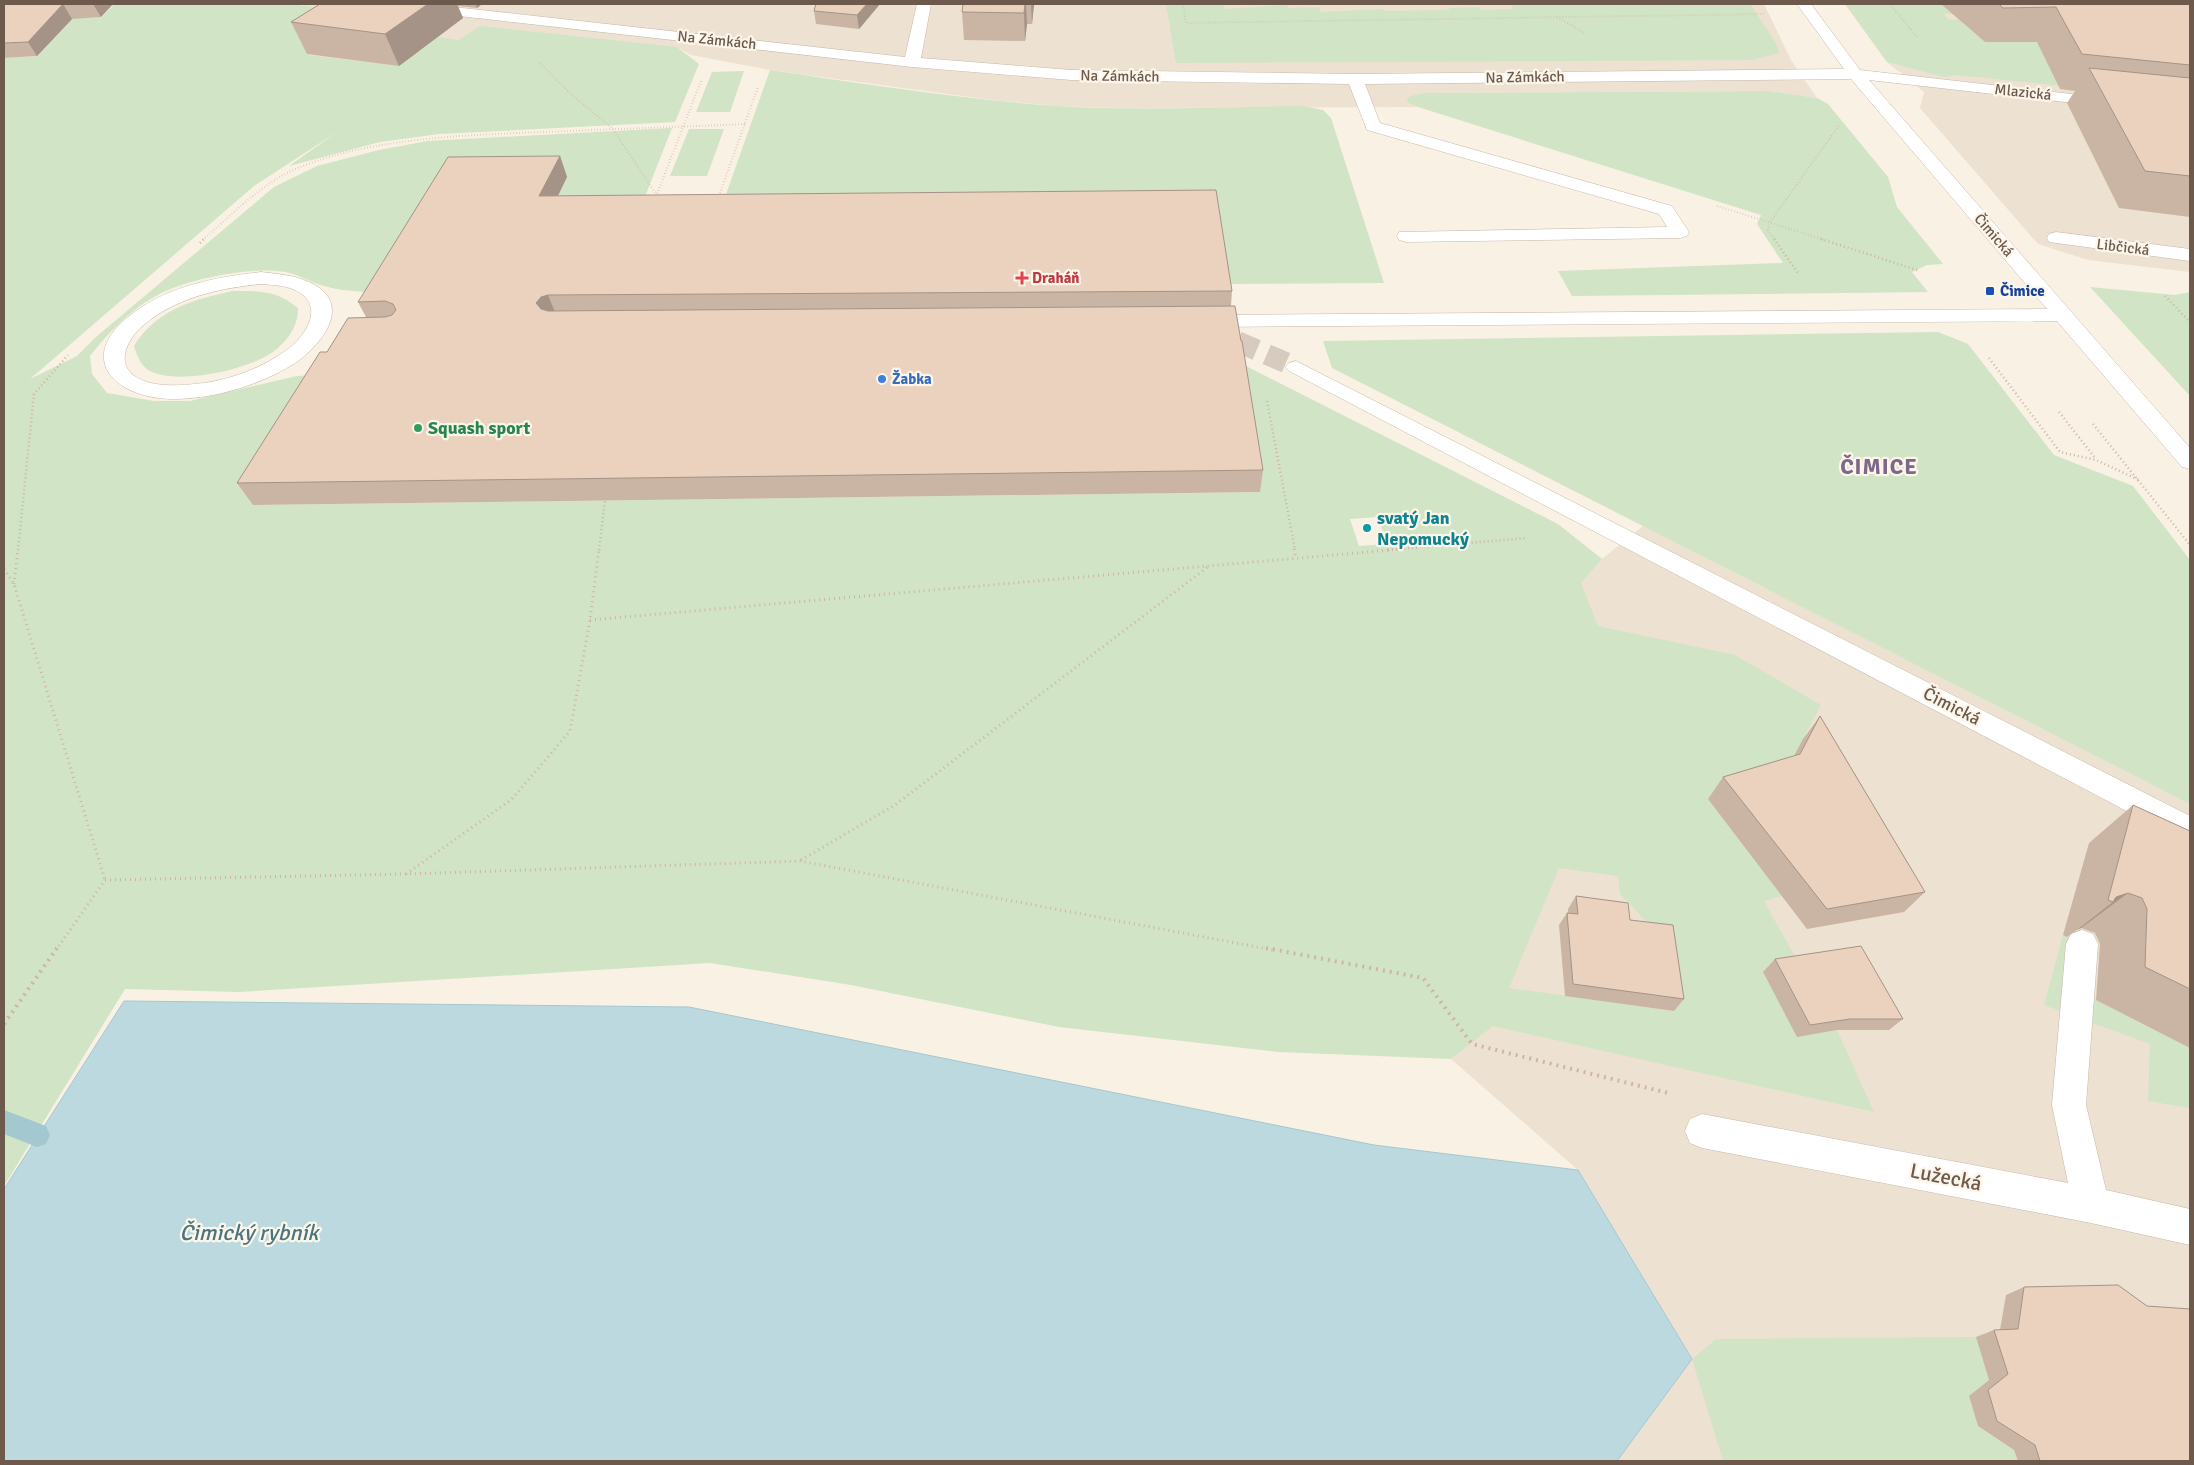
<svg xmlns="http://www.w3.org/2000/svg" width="2194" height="1465" viewBox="0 0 2194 1465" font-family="Signika,sans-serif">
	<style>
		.residential { fill: #ede1d2 }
		.green { fill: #d1e4c5; fill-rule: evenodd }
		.water { fill: #bcd9e0; stroke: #a3c8d0 }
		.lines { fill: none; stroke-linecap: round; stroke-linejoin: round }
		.stream { fill: #a3c8d0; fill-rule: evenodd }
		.minor-tunnel { stroke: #d6cbbe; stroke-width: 21; stroke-dasharray: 21 11; stroke-linecap: butt }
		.minor-casing { stroke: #c6b8aa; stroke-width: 1 }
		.path-far3 { stroke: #cfb5a3; stroke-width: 2; stroke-dasharray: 0.5 2.5; stroke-linecap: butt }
		.path-far2 { stroke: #cfb5a3; stroke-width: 2.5; stroke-dasharray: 1 3; stroke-linecap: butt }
		.path-far1 { stroke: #cfb5a3; stroke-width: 3; stroke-dasharray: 1 4; stroke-linecap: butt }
		.path { stroke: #cfb5a3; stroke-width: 4; stroke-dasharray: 2 5; stroke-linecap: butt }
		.minor { fill: #fff; fill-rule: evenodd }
		.wall { fill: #cab5a4 }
		.shaded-wall { fill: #a49386 }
		.building { fill: #ebd2bf; stroke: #a49386 }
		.health-dot { fill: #e0444e; stroke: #fcf6ea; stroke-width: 2 }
		.transit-dot { fill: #1a4fb4; stroke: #fcf6ea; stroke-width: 2 }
		.shop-dot { fill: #3f7fe0; stroke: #fcf6ea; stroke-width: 2 }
		.leisure-dot { fill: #2e9e5b; stroke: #fcf6ea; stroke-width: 2 }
		.culture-dot { fill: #0f9aa8; stroke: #fcf6ea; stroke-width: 2 }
		.labels { text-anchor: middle; stroke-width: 4.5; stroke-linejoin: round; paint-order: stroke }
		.far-street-label { font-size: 15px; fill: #6e5a4d; stroke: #fcf6ea }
		.far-health-label { font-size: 15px; font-weight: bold; fill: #be3a42; stroke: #fcf6ea; text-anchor: start }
		.far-transit-label { font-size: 15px; font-weight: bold; fill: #164399; stroke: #fcf6ea; text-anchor: start }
		.far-shop-label { font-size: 15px; font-weight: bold; fill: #366cbe; stroke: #fcf6ea; text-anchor: start }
		.leisure-label { font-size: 18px; font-weight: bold; fill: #27864d; stroke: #fcf6ea; text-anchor: start }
		.culture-label { font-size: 18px; font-weight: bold; fill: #0d838f; stroke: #fcf6ea; text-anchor: start }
		.street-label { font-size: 18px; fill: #6e5a4d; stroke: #fcf6ea }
		.near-street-label { font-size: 21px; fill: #6e5a4d; stroke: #fcf6ea }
		.district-label { font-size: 22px; font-weight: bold; letter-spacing: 1px; fill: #7f668b; stroke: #fcf6ea }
		.near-water-label { font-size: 22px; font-style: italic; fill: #4a747f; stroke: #fcf6ea }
	</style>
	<rect width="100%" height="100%" fill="#f9f1e4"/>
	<!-- residential -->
	<path class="residential" d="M288,4H1764L1791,60L1817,98L1769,91L1426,93L1408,103L1418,107L1120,108L1056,106L992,100L770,70L691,55L677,47L344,111L219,92L342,10Z
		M1845,4H2190V272L2088,260L2038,244L1920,108L1924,92L1887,62Z
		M1643,526L2190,804V1461H1617L1692,1359L1578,1170L1451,1059L1493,1025L1598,626L1580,583L1602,559Z"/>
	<!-- green -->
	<path class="green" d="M65,4L79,18L101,17L113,4L89,32L114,4H288L361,12L307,55L399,66L438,37L458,40L480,26L677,47L699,64L675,122L439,134L380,142L289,166L337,132L254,186L30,379L77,356L96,337L274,187L317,166L379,150L427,141L672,128L637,217L547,218L567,177L389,292C369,292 347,292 328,287C310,283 297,272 277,271C244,268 183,280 154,297C129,311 108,333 90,356L92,374L107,393L154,401H190L297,376L333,374L253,505L1259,492L1240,363L1558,524L1602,559L1581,583L1598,626L1735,655L1821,705L1805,735L1822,757L1782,896L1764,901L1800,966L1763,972L1797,1036L1837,1030L1874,1112L1493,1026L1451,1059L1279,1052L1059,1027L851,985L710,963L239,992L125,989L4,1186V58L37,56ZM1378,517L1387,544L1359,546L1350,519ZM1559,868L1618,876L1620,894L1662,938L1673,1011L1509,988Z
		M1166,4H1223L1224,9L1287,5L1288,8L1319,7L1321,12L1384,9L1385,11L1449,10V8L1479,7L1481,10L1513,9L1510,4H1750L1776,43L1779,53L1752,60L1176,63Z
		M1845,4H1941L1953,14H1944L1949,20L1965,19L1968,28L1985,42L2052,41L2190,99L1957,75L1944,77L1887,62Z
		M770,70C865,84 960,99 1056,106C1138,111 1220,107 1302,106L1323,110L1331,118L1384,283L1226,284L718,217Z
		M744,71L730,112H696L712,72Z
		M1769,91L1817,98L1828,104L1888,177L1897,207L1943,264L1927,265L1912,272L1928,292L1572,296L1558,271L1783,263L1757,224L1761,215L1418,107L1408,103L1407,99L1411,96L1425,93Z
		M689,129H724L707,176H670Z
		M2090,287L2175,295L2190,292V396Z
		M233,291C260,291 276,290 298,308C298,325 290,337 278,348C255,369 179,386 150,371C141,366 137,356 134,346C156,310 194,299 233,291Z
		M1938,332L1968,344L2054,455L2133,486L2190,560V804L1332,368L1323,341Z
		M2063,935L2099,952L2088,996L2190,1047V1108L2148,1101L2150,1044L2044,1005Z
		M1976,1337L1989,1380L1969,1396L1978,1426L2014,1450L2018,1461H1723L1692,1359L1716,1339Z"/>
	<!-- water -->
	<path class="water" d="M124,1001L689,1007L1374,1145L1578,1170L1692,1359L1617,1461H4V1189Z"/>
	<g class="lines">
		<!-- stream -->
		<path class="stream" d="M4,1110L46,1126L50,1135L46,1144L37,1147L4,1134Z"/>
		<!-- minor-tunnel -->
		<path class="minor-tunnel" d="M1208,329L1296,367"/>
		<defs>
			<path id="minor" d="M381,4H426L905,57L917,4H931L921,58L1071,70L1355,74L1844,69L1797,4H1811L1860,70L2115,99L2117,102L2109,107L1869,80L2190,448V469L2182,467L2057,321L1200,327L1193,325L1190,321L1193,317L1200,315L2047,309L1851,79L1365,84L1380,123L1672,206L1689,232L1687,236L1680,238L1406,242L1399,240L1397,236L1399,232L1667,227L1659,214L1367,130L1349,84L1071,80L912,67L388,8Z
				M2056,232L2190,249V261L2049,242L2047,238L2049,234Z
				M261,272C277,274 294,275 309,282C356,303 321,347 292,365C257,386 213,399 173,399C110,398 74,354 136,311C172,285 218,277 261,272ZM261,284C272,285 284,285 295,290C325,304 308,334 288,349C264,367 233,379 204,383C187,385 168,387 151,383C109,373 124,338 150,320C182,296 222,288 261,284Z
				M1296,361L2190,816V842L2180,839L1289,371L1285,367L1289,363Z
				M2082,930L2093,934L2098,944L2086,1105L2106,1190L2190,1209V1245L2091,1223L1702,1148L1690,1143L1685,1131L1690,1119L1702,1114L2068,1183L2052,1105L2066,944L2071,934Z"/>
		</defs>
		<!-- minor casing -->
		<use href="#minor" class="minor-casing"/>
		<!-- path-far3 -->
		<path class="path-far3" d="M1183,4L1186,23L1764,14
			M1890,4L1918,38
			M1557,17L1584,33
			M540,63L572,95L612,128L656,194
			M719,196L758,87
			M655,199L701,81
			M1717,206L1825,240
			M203,240C229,217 257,188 289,172C361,138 465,135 545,132C611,129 678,127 745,124
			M1775,240L1768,230L1770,222L1840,124"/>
		<!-- path-far2 -->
		<path class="path-far2" d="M1774,239L1798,273
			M1821,239L1920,271
			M200,243L204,239
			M2165,296L2190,322
			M1989,358L2060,452L2096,460L2139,480
			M1267,401L1295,550
			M2059,412L2096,459
			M2093,424L2190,545
			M18,550L34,394L68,355
			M599,550L605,501
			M1388,550L1526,538"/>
		<!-- path-far1 -->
		<path class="path-far1" d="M1294,549L1296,558
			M4,569L14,584L105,880
			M14,584L18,549
			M590,620L1402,549
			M801,860L895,805L1209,566
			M406,874L511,800L570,731L590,620L599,549
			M105,880L406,874L800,861L1273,950
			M56,950L105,880"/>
		<!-- path -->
		<path class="path" d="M1266,948L1423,978L1472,1044L1668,1093
			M4,1024L57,948"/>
		<!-- minor -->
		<use href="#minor" class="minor"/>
	</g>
	<!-- wall -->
	<path class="wall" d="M4,4H113L101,17L72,19L37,56L4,58Z
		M320,4H482L477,8L458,6L463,18L399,66L307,54L291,22Z
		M880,4L859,29L816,24L814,11Z
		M963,4H1034L1032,24H1027L1025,41L964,40L962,12Z
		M1941,4H2190V217L2119,208L2067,103L2075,91L2060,89L2037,42H1985Z
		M560,156L567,177L558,196L1232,291L1231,306L1263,470L1260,492L253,505L237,483L327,352L366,317L358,302Z
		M1820,716L1925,892L1904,912L1807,929L1708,799L1723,777L1794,756L1803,739Z
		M2133,805L2190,831V1048L2096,1000L2100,944L2095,933L2081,928L2077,930L2067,937L2063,935L2089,843Z
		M1576,896L1630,920L1684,999L1674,1011L1565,996L1559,925L1567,913H1568V909Z
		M1775,959L1903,1019L1889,1030H1837L1797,1037L1763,972Z
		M2024,1287L2190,1461H2018L2014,1450L1978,1426L1969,1396L1989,1380L1976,1337L1994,1330H2000L2006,1295Z"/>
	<!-- shaded-wall -->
	<path class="shaded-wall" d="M63,4L72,19L37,56L28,42Z
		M93,4H113L101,17Z
		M428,4H457L463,18L399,66L385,34Z
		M476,4H482L477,8Z
		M867,4H880L859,29L857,15Z
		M1025,4H1026L1027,24L1025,41L1024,13Z
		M1031,4H1034L1032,24Z
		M560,156L567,177L547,218L539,196Z
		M548,295L557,317L549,319L536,303L541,297Z
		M2128,893L2081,928L2077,930L2113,902L2116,897Z"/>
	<!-- building -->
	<path class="building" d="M4,4H77H63L28,42L4,43Z
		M320,4H428L385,34L291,22Z
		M816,4H867L857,15L814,11Z
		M963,4H1025L1024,13L962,12Z
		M1999,4H2190V65L2082,54L2056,7L2003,8Z
		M2089,68L2190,78V176L2145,171Z
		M560,156L539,196L1216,190L1232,291L548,295L541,297L536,303L541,309L548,311L1235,306L1241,341H1242L1263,470L237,483L320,352H327L348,318L385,317L392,315L396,310L393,304L385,301L358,302L448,157Z
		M1820,716L1925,892L1827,909L1723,777L1800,754Z
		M2133,805L2190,831V989L2145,967L2147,909L2142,898L2128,893L2116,897L2113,902L2108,900Z
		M1576,896L1628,903L1630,920L1673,925L1684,999L1573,984L1567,913L1578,914Z
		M1861,946L1903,1019H1850L1810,1025L1775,959Z
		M2118,1285L2147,1306L2190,1309V1461H2040L2035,1445L1997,1421L1988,1390L2008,1374L1994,1330L2018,1329L2024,1287Z"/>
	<!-- markers -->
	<path class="health-dot" d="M1019.5 270.5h5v5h5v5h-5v5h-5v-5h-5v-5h5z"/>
	<rect class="transit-dot" x="1985" y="286" width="10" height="10" rx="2.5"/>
	<circle class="shop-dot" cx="882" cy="379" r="5"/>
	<circle class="leisure-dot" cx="418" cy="428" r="5"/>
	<circle class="culture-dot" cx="1367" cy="528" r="5"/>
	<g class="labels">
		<!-- far-street labels -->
		<g class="far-street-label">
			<text transform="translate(717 40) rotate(6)" y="5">Na Zámkách</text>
			<text transform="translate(1120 76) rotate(1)" y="5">Na Zámkách</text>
			<text transform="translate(1525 77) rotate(-1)" y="5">Na Zámkách</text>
			<text transform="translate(2023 92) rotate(6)" y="5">Mlazická</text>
			<text transform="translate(1994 235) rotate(49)" y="5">Čimická</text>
			<text transform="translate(2123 247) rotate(7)" y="5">Libčická</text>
		</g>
		<!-- far-health labels -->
		<g class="far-health-label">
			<text x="1032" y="283">Draháň</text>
		</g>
		<!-- far-transit labels -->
		<g class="far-transit-label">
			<text x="2000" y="296">Čimice</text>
		</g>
		<!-- far-shop labels -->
		<g class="far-shop-label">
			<text x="892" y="384">Žabka</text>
		</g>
		<!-- leisure labels -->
		<g class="leisure-label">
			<text x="428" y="434">Squash sport</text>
		</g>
		<!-- culture labels -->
		<g class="culture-label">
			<text x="1377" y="524">svatý Jan<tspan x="1377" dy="21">Nepomucký</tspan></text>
		</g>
		<!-- street labels -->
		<g class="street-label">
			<text transform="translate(1952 706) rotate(27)" y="6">Čimická</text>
		</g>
		<!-- near-street labels -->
		<g class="near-street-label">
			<text transform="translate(1946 1177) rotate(11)" y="7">Lužecká</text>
		</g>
		<!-- district labels -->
		<g class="district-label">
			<text x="1879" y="474">ČIMICE</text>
		</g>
		<!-- near-water labels -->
		<g class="near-water-label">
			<text x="249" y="1240">Čimický rybník</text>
		</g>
	</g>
	<!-- border -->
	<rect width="2194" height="1465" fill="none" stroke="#6e5a4d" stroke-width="10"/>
</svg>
